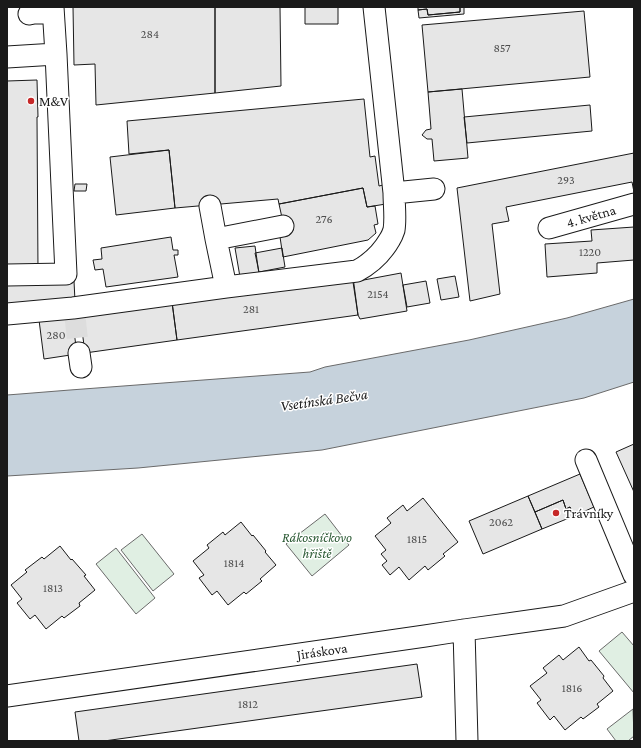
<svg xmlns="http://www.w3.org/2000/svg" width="641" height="748" viewBox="0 0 641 748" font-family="'Crimson Pro',serif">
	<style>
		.green { fill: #e0efe3; stroke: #6a6a6a }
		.water { fill: #c6d2dc; stroke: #6a6a6a }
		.building { fill: #e6e6e6; stroke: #1a1a1a }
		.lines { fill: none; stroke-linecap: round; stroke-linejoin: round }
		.minor-tunnel { stroke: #ddd; stroke-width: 21; stroke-dasharray: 21 10; stroke-linecap: butt }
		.minor-casing { stroke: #1a1a1a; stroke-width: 23 }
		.minor { stroke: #fff; stroke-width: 21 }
		.poi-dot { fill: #c62828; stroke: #fff; stroke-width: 1.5 }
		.labels { text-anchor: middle; stroke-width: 3; stroke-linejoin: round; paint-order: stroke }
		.number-label { font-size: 12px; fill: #4d4d4d }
		.poi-label { font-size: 14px; fill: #1a1a1a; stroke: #fff; text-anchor: start }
		.street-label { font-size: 14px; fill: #1a1a1a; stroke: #fff }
		.park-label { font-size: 14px; font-style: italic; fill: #2b5a34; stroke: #fff }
		.water-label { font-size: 15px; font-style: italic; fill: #1a1a1a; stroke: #fff }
	</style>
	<rect width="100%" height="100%" fill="#fff"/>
	<!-- green -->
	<path class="green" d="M325,514L349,545L312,576L286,544Z
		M142,534L174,574L153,591L121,550Z
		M116,548L155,598L136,614L96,564Z
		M622,632L634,646V693L599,651Z
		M633,709L634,736L628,741H616L607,729Z"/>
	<!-- water -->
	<path class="water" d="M634,299V382L584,398L322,450L138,468L7,476V395L20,394L70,390L310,372L325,367L469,340L567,318Z"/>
	<!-- building -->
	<path class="building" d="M73,7H215V93L96,105L95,64L74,65Z
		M215,7H280L281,86L215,93Z
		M305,7H338V24H305Z
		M418,7H460V12L428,15L427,9L418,10Z
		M460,7H464V14L419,18L418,10L427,9L428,15L460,12Z
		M584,11L590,77L428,92L422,25Z
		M37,80L38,117H37L38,270L7,271V81Z
		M462,89L468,158L434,161L432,139H427L422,135L426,130L431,129L428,92Z
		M364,99L370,157L375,156L379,186L383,185L386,204L367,207L363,188L279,204L278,199L175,208L169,150L129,154L127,121Z
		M590,105L592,131L467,143L464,117Z
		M169,150L175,208L116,215L110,157Z
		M634,153V192L632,182L506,207L509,221L492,224L500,294L470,301L457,188Z
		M75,184H87L86,191H74Z
		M363,188L367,207L375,206L378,224L374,225L376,233L368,240L283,257L280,237L286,236L279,204Z
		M634,227V260L597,263V273L547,277L545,244L592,241L591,230Z
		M171,237L173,250H178V255H174L178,277L106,287L103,269L95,270L93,260L102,259L101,248Z
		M255,246L259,274L240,277L235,248Z
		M282,248L285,267L259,272L255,253Z
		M401,273L407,311L360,319L358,315L353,282Z
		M455,276L459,297L441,300L437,279Z
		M353,277L358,315L177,340L172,302Z
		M74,281L75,301L7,304V284Z
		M426,281L430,303L407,307L403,285Z
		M172,302L177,340L85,353L80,315Z
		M72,316L77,354L44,359L39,320Z
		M634,444V492L616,452Z
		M580,474L594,507L574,516L570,507L566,509L563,500L535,512L528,496Z
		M528,496L542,529L483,554L469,521Z
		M423,498L458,542L443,554L445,556L428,570L425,566L409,580L399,567L390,575L382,565L387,561L381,554L386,550L375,536L391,523L387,518L403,505L407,511Z
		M563,500L566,509L570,507L574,516L542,529L535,512Z
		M241,522L252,536L253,535L266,551L265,552L276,565L260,579L262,581L246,594L244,592L228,605L217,591L212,595L199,578L204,575L193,561L209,548L207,545L223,532L225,535Z
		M60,546L71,560L72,559L86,575L84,576L95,590L79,603L80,606L64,618L62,616L46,629L35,615L30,619L17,603L22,599L11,585L27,572L25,570L42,557L44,559Z
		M579,647L589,661L591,660L604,676L603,678L613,691L597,704L599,707L583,719L581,717L565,730L554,716L550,720L537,703L541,700L530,686L547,673L543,668L559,655L563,660Z
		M417,664L422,697L104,741H79L75,712Z"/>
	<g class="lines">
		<!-- minor-tunnel -->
		<path class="minor-tunnel" d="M75,317L79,353"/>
		<defs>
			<path id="minor" d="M29,14L34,13H53
				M7,57L56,54
				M394,193L434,189
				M210,206L216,239L226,287
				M549,228L634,204
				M216,239L283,226
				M7,275L66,274L56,54L53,7
				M7,314L73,308L226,287L357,271C372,263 382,253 390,239C392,236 393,233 394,230C396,218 394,205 394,193L374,7
				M79,353L81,367
				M586,460L634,575
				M464,630L467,741
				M7,696L425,636L464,630L564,616L634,591"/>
		</defs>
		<!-- minor casing -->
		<use href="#minor" class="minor-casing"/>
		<!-- minor -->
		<use href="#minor" class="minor"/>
	</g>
	<!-- markers -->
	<g class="poi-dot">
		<circle cx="31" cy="101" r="4"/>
		<circle cx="556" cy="513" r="4"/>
	</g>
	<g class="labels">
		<!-- number labels -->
		<g class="number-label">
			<text x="150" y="38">284</text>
			<text x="502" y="52">857</text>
			<text x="566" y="184">293</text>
			<text x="324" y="223">276</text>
			<text x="590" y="256">1220</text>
			<text x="378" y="298">2154</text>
			<text x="251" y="313">281</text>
			<text x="56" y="339">280</text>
			<text x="501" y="526">2062</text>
			<text x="417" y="543">1815</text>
			<text x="234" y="567">1814</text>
			<text x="53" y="592">1813</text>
			<text x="572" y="692">1816</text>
			<text x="248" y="708">1812</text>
		</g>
		<!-- poi labels -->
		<g class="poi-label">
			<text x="39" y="106">M&amp;V</text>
			<text x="564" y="518">Trávníky</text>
		</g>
		<!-- street labels -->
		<g class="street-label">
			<text transform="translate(591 216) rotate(-16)" y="5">4. května</text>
			<text transform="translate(322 651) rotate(-8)" y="5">Jiráskova</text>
		</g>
		<!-- park labels -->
		<g class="park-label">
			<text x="317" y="542">Rákosníčkovo<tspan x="317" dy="16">hřiště</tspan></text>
		</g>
		<!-- water labels -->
		<g class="water-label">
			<text transform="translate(324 400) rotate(-8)" y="5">Vsetínská Bečva</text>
		</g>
	</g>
	<!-- border -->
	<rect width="641" height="748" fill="none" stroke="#1a1a1a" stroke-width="16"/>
</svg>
